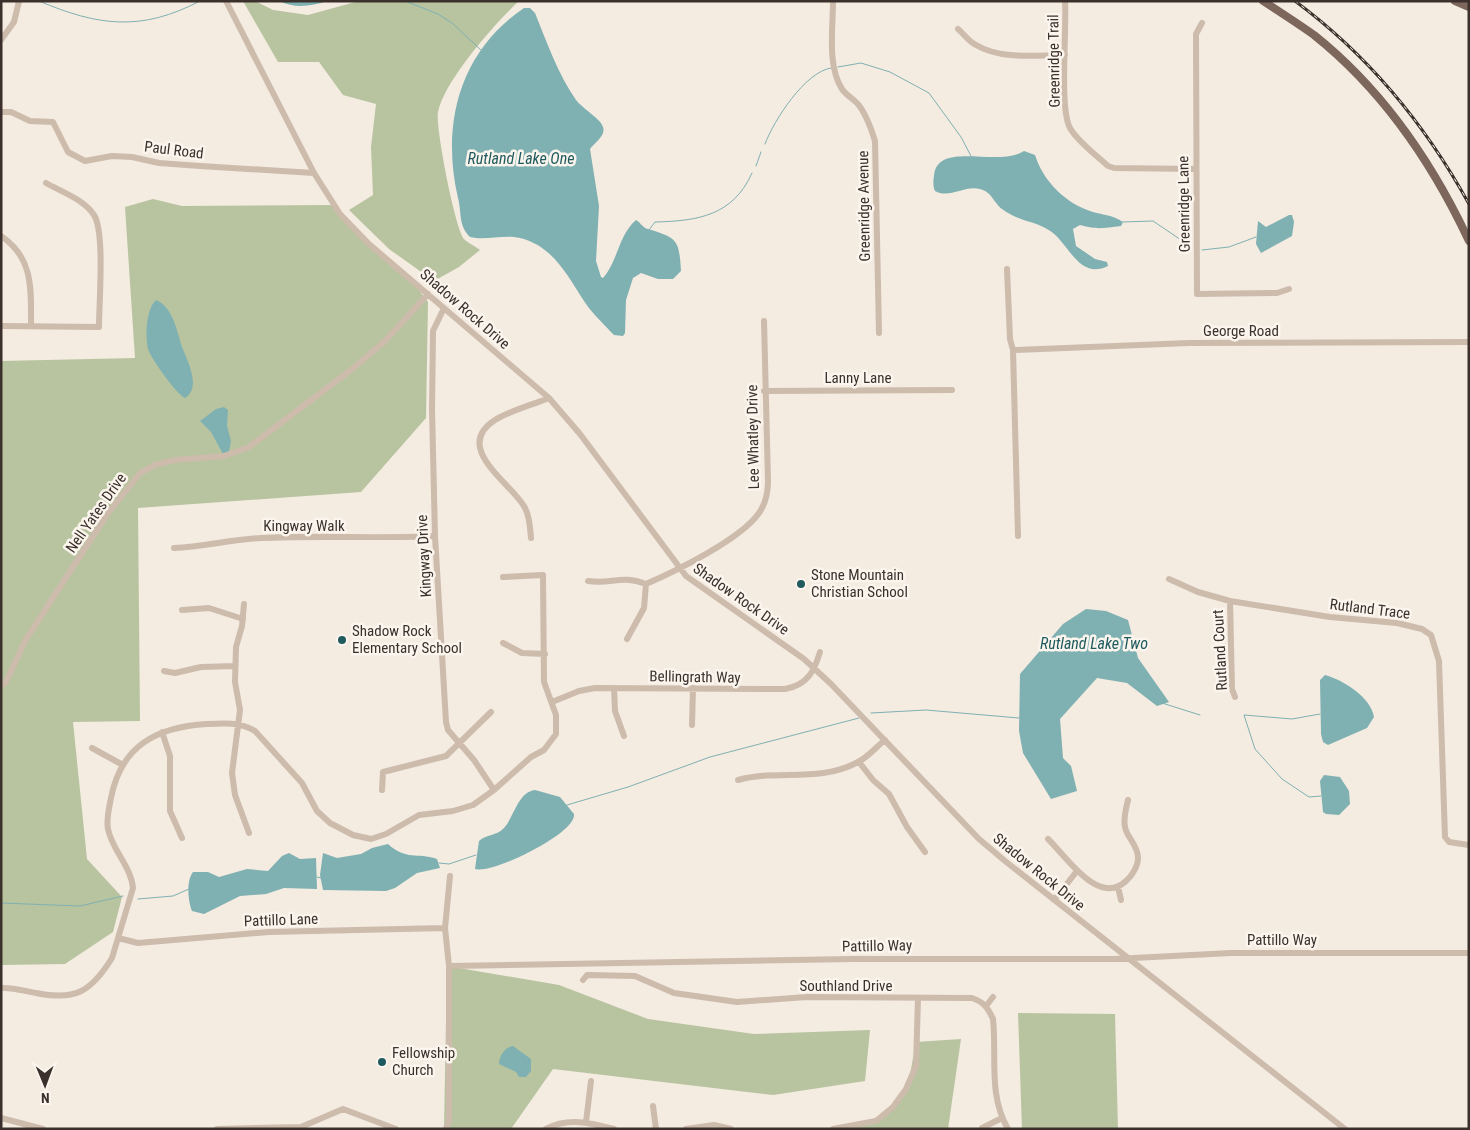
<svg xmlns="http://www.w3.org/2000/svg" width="1470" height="1130" viewBox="0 0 1470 1130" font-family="'Roboto Condensed',sans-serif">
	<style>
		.green { fill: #b8c4a0 }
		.water { fill: #7fb0b2 }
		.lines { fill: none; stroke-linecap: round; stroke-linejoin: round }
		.stream { stroke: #7fb0b2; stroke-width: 1 }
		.minor { stroke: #cdbbac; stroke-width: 6 }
		.major { stroke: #7d675c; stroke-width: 8 }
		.rail-casing { stroke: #3b302b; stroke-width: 3 }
		.rail { stroke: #fbf5ee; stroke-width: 1; stroke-dasharray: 4; stroke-linecap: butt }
		.poi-dot { fill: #1f5a5e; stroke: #fbf5ee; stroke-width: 2 }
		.labels { text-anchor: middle; stroke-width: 5; stroke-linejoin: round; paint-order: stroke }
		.street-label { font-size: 15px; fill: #3b302b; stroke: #fbf5ee }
		.poi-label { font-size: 15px; fill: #3b302b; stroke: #fbf5ee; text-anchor: start }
		.water-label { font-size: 16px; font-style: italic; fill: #1f5a5e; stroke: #fbf5ee }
	</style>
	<rect width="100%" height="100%" fill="#f4ebe1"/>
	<!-- green -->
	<path class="green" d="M243,1H255L273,10L308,15L359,1H519C496,22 444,81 438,112C435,125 455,228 464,239C468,243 475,246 480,250L459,267L434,281L389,249L349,210L373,195L371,147L376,104L343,95L319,62H278Z
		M153,199L182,206L334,205L359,233L412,281L428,302L426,418L361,492L138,508L140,721L73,722L87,859L122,897L113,932L65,964L1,965V361L135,358L125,207Z
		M447,966L559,985L648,1019L754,1034L870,1030L865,1081L773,1095L553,1069L511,1129H444Z
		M1018,1013L1115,1014L1118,1129H1022Z
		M961,1039L948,1129H856V1126L890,1112L909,1080L916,1042Z"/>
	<!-- water -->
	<path class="water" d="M279,1H328C311,6 296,9 279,1Z
		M524,8H530L535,13C547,43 558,74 576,100C582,108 602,120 603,127C606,136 595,142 590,149L599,206L596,261L601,277L603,278C618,261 618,236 636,220C640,222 643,228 648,229C678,238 679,240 681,271L673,279H658L641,273L633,278L626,300L625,333L623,336L614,335L610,331C601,321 591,312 584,301C567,275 553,246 520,238C503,234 486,241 470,237C458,225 462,213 458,198C441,125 459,52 524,8Z
		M1024,151L1035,155C1043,181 1066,204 1093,212C1103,215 1113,215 1123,222L1121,226C1102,228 1099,230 1080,225L1073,229L1076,246L1095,259L1107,262L1108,266C1077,281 1068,239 1047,229C1031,220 1020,222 1002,209C993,202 992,192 980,189C964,185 950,199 935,191C933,186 933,182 934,176C937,140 998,168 1024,151Z
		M1289,215H1292L1294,222L1292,236L1261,253L1256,244L1258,221L1266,227Z
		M156,300C173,307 177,331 182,347C187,360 202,388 185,398C177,395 150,357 148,349C145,336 146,309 156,300Z
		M224,407L228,410L227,426L231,441L229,452L223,454L211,432L200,421L216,409Z
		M1086,609L1106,611L1128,620L1138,658L1169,702L1157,706L1127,683L1097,678L1060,719L1063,758L1071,766L1077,791L1051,799L1023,753L1019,731L1020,674L1063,624Z
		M1325,675C1343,680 1371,697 1374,717L1367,728L1328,745L1323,742L1321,734L1320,680Z
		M1324,775L1340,777L1349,791L1350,804L1339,815L1326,814L1323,812L1320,781Z
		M535,790L560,797L574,814C577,833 493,874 475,869L479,841C486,834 497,836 504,828C514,817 518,792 535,790Z
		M388,844C407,861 416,852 437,859L440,868L417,873L395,888L386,891L323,890L320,875L323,853L337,858L361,854L372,848Z
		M289,853L300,859L316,858L317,889L284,888L266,894L240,896L204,914L192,911C188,901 186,881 193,872H208L219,877L247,869L268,871L282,856Z
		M513,1046L531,1059V1071L526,1077H519L516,1072L499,1064C499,1056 505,1047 513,1046Z"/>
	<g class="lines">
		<!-- stream -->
		<path class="stream" d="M39,1C98,26 141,32 200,1
			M405,1L438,14L452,23L482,51
			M1,3L2,1
			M838,67L861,63L890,72L929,93L961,137L971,156
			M765,144C774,120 805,72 831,68
			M756,166L761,152
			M1123,222L1153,221L1190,246
			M649,230L655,222C697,221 733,216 752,173
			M1202,250L1229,247L1256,237
			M1162,703L1200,715
			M871,713L926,710L1019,718
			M1320,714L1292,719L1244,715L1255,749L1282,779L1309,797L1321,796
			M567,805L628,787L710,757L859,718
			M439,863L449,864L476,855
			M317,877L321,878
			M138,899L173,896L189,889
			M1,903L80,906L123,896"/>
		<!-- minor -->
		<path class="minor" d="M226,1L314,173L340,214L369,244L549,398L580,434L686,576L804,659L831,684L979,839L1005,861L1345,1129
			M833,1C833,28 827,66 842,89C846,95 852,98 857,103C866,113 871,128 875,141L879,333
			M1065,1C1067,30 1059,107 1070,128C1078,142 1096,155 1108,166L1114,168L1196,169
			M1202,23L1196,34L1197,294L1277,293L1289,289
			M958,29C964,34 969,42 976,45C1001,60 1037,55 1065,55
			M1,40L14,22L19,1
			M1,112H11L30,121L53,122L68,152L85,161L112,156L132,157L159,163L200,166L314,173
			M1,236C34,258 31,290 31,326
			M1007,269L1010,339L1013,350L1189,343L1469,342
			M444,308L433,331L432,409L435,536L446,722L448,730L474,760L494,790
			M1,326L99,327C99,303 105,232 94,215C83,199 62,192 46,183
			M1013,350L1018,536
			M764,391L952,390
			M531,538C530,528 530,517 525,508C513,484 451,448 495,420C511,410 532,405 549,398
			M174,548C204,547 232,539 262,538C320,535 377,539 435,536
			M1169,579L1198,592L1230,601L1330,617L1397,623L1422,629L1431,635L1439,661L1445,837L1449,842L1469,845
			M588,581C611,585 621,574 646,584
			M1230,601L1232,689L1235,697
			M244,604L242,626L236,647L235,682L240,710L232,773L235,795L249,833
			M182,610L209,608L243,619
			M627,639L644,608L646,584C676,571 741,539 759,513C766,503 768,493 768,481L764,321
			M503,643L522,653L545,654
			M164,671L175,673L201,667L235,666
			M1,686L6,682L25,641L47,607L106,516L140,473L155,465L175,460L224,456L249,447L351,370L385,341L428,294
			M614,688L615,711L624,736
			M552,702L579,691L595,688L785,689C807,685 814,672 820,652
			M692,725L693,688
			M162,732L170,756V811L182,838
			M92,748L121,764
			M859,762L873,780L889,794L907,827L925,852
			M738,780C778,769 819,783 858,762C868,757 876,747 885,740
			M382,790L383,772L446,756L491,712
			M1048,839C1066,856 1098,907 1126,881C1132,876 1138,866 1138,858C1138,845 1127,838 1125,827C1123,818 1126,809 1128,800
			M1118,887L1121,900
			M1054,900L1077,871
			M118,938L138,943L269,932L445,928
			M449,966L853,959H1114L1231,953H1469
			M583,980L587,975L635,976L674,993L737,1002L807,997L972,998C984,1002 988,1008 993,1019C997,1057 988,1095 1008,1129
			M1,988C13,987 24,991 36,993C75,1001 91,992 112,958L133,888C131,866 112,850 108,829C106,820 109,808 111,798C121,746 156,727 207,724C224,723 240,722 255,731L302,783L317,811L330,823L353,835L371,839L386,834L419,815L453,811L473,805L494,790L531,757L544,750L556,734V715L544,682L543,575L503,577
			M986,1006L993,997
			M653,1106L656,1129
			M1,1118L43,1129
			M586,1122L591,1081
			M982,1128L1002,1118
			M217,1129L301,1127L343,1109L396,1129
			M446,1129L449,1120V966L445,928L450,876
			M546,1129C568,1117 591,1123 614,1129
			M686,1129L714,1125L731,1129
			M833,1129L876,1121L893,1107L906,1089L916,1066L918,998"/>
		<!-- major -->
		<path class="major" d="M1263,1C1280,12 1297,23 1314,35C1383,90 1432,162 1469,241
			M1455,1L1469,7"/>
		<defs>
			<path id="rail" d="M1295,1C1368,55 1425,124 1469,204"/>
		</defs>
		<!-- rail casing -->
		<use href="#rail" class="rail-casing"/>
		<!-- rail -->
		<use href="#rail" class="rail"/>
	</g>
	<!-- markers -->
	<g class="poi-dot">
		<circle cx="801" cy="584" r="5"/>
		<circle cx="342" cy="640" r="5"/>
		<circle cx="382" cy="1062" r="5"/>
	</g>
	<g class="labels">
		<!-- street labels -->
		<g class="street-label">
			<text transform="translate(1054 61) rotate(-91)" y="5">Greenridge Trail</text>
			<text transform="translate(174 150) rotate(7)" y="5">Paul Road</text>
			<text transform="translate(1184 204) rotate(-91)" y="5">Greenridge Lane</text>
			<text transform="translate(864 206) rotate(-91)" y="5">Greenridge Avenue</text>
			<text transform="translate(465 309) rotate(41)" y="5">Shadow Rock Drive</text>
			<text x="1241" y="336">George Road</text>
			<text x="858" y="383">Lanny Lane</text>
			<text transform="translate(753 437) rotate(-91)" y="5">Lee Whatley Drive</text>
			<text transform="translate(96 513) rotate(-55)" y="5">Nell Yates Drive</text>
			<text x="304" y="531">Kingway Walk</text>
			<text transform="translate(424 556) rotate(-93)" y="5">Kingway Drive</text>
			<text transform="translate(741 599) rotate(35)" y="5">Shadow Rock Drive</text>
			<text transform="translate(1370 609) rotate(7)" y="5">Rutland Trace</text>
			<text transform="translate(1220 650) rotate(-93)" y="5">Rutland Court</text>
			<text transform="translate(695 677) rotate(1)" y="5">Bellingrath Way</text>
			<text transform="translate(1039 872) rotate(39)" y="5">Shadow Rock Drive</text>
			<text transform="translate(281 920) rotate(-2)" y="5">Pattillo Lane</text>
			<text x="1282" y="945">Pattillo Way</text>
			<text transform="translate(877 946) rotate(-1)" y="5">Pattillo Way</text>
			<text x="846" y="991">Southland Drive</text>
		</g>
		<!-- poi labels -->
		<g class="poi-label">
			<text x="811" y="580">Stone Mountain<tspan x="811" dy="17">Christian School</tspan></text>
			<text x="352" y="636">Shadow Rock<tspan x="352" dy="17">Elementary School</tspan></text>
			<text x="392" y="1058">Fellowship<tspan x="392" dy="17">Church</tspan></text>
		</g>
		<!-- water labels -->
		<g class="water-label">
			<text x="521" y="164">Rutland Lake One</text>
			<text x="1094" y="649">Rutland Lake Two</text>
		</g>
	</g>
	<!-- border -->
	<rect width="1470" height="1130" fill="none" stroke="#3b302b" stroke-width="5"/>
	<!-- north arrow -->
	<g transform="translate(45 1085) rotate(179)" stroke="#fbf5ee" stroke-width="4" paint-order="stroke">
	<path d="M0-4L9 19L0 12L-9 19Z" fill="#3b302b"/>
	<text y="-8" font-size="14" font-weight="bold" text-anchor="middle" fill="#3b302b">N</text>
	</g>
</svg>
